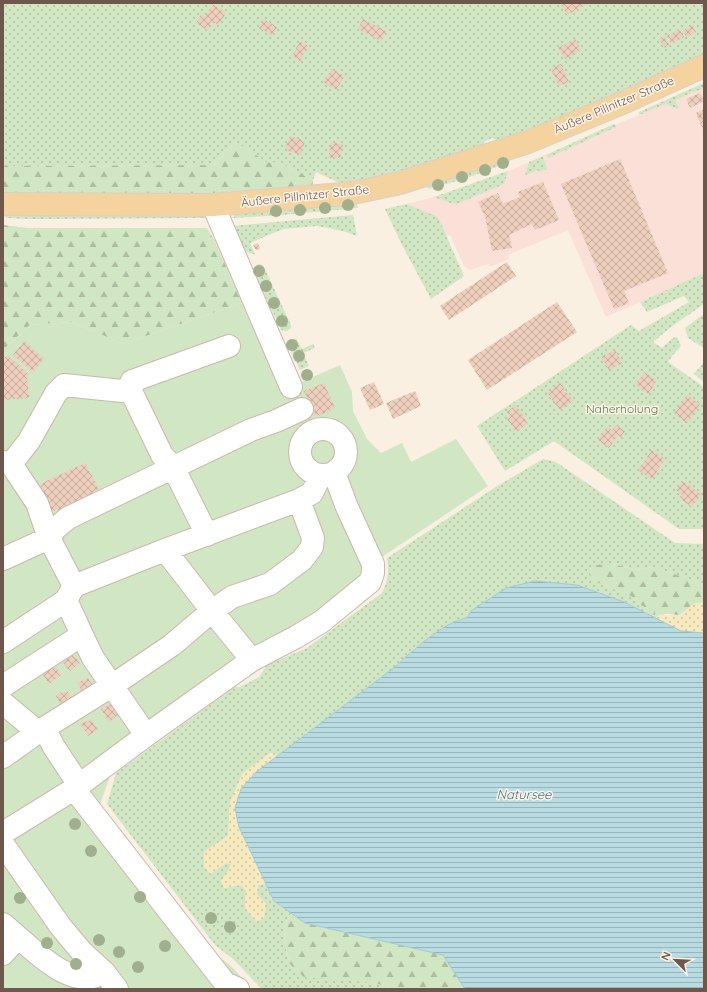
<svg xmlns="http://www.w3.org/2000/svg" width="707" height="992" viewBox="0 0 707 992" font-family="Quicksand,sans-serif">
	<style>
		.commercial { fill: #fae0d6 }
		.grass { fill: url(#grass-dots) }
		.forest { fill: url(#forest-firs) }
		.sand { fill: url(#sand-dots) }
		.park { fill: #d1e6c2 }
		.water { fill: url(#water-rules); stroke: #a0cbd3 }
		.building { fill: url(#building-cross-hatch) }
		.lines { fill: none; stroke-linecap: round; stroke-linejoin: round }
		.minor-casing { stroke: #c9b8aa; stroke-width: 24 }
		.major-casing { stroke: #d7d0cd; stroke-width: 24 }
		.minor { stroke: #fff; stroke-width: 22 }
		.major { stroke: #f4d39f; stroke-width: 22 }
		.tree { fill: #a0af8c }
		.labels { text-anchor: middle; stroke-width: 3; stroke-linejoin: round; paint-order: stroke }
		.street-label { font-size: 12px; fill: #6f574b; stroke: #fdf5e8 }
		.park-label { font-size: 12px; fill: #567a46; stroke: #fdf5e8 }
		.water-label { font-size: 13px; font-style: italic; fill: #43737b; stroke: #fdf5e8 }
	</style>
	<defs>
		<pattern id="grass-dots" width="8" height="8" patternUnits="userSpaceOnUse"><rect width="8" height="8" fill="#d1e6c2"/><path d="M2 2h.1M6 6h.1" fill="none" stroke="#aebda0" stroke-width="1.8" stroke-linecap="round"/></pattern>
		<pattern id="forest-firs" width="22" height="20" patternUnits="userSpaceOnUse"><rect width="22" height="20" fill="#d1e6c2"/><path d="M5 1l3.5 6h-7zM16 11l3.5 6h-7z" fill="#aebda0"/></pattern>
		<pattern id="sand-dots" width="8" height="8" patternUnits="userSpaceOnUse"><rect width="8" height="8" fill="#f7eabf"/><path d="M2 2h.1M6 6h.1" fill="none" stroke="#ccc09d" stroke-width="1.8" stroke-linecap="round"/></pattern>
		<pattern id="water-rules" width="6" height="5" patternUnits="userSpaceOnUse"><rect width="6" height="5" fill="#b8dce2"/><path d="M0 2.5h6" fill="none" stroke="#9ab5b9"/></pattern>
		<pattern id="building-cross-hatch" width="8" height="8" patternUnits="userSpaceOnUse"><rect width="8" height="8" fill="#edcfbc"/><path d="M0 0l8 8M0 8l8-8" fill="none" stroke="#c4ab9b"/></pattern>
	</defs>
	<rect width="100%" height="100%" fill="#faf0e2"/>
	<!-- commercial -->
	<path class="commercial" d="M704,88V273L606,317L568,230L508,255L509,259L490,267L488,264L470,270L464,266L450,235L446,236L438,217L407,204L434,197L450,203L457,204L504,184L508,171L529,162L525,174L538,170L539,172L547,169L543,156L546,155L548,158L615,127V125L666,104L677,109L678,108L675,100Z"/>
	<!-- grass -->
	<path class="grass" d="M3,3H704V57L500,142L492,138L484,142L486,145L484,149L346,186L316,172L313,180L278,162L268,164L236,142L229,148L214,165L3,166Z
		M704,83V88L675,100L679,108L677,109L666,104L639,115V112Z
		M614,124L616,127L548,158L546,155Z
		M543,156L547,169L539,172L538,170L525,175L529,162Z
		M509,158L510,162L467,178L429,189L427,187L428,185Z
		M508,171L504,184L457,204L450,203L434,197Z
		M355,201L358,208L270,216L233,218L237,209Z
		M407,204L438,217L464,276L431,299L402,245L385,209Z
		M204,211L207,218L31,219L7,218L3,216V214Z
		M353,215L357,236L343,231L317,226L283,229L250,243L255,254C241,255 239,235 232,226Z
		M259,264L263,265L291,325V328L287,331L281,330L254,271L255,267Z
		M704,273V304L671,327L653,342L662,348L673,338L677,337L681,346L672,356L668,362L704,387V529H679L554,441L505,471L477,426L631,325L639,331L689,302L684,296L647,312L640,302Z
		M704,314V348L688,338L685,328Z
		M296,338L302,349L313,344L315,348L303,353L309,366L300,370L287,343Z
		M704,362V382L694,374Z
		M543,459L556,462L675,543L704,544V584L653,567L637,570L612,564L589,575L599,583L633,597L639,604L658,615L656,619L624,602L468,617L454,622L415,648L395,667L279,755L270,753L242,774L230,803L228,836L204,852L210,874L226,863L231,864L228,871L221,881L224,888L241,885L246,890L245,908L257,922V894L258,885L266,884L274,901L291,913L285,925L284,942L290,964L375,983L394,989H261L258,985L233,959L215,945L107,804L116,773L235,687H240L259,677L267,665L307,648L382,593C388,581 389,572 387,558L499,485Z"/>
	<!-- forest -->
	<path class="forest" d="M236,142L268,163L278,162L313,180L312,190L213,199L3,196V166L214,165L229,148Z
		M3,225L28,228H207L215,241L242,303L123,344L72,322L30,325L3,350Z
		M612,564L637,570L653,567L704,584V602L694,604L679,615L667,614L658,615L639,604L633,597L599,583L589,575L591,568L597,565Z
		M291,913L305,923L443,955L465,989H394L375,983L304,977L290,964L284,942L285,925Z"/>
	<!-- sand -->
	<path class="sand" d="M704,602V633L681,631L656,619L658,615H679L694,604Z
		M270,753L279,755L256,772L235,808L239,827L266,884L258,885L257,894L266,904L264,918L257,922L245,908L246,891L241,885L224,888L221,881L228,871L231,864L226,863L210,874L204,867V852L228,836L230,803L242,774Z"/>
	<!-- park -->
	<path class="park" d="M242,303L281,391L340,365L352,392L353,411L367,439L381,453L402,443L411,462L456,439L488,486L379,559L383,575L379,589L304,642L263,662L255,673L238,682L112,770L100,805L210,950L231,966L252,989H3V350L30,325L72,322L123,344Z"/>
	<!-- water -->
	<path class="water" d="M535,581L577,585L624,602L681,631L704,633V989H465L443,955L305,923L274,901L239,827L235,808L241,789L256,772L395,667C411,652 433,632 454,622C458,620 464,619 468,617L471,611L506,588Z"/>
	<!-- building -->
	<path class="building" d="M561,3H588L567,15Z
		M213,4L226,13L218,25L213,21L207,30L196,23L201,15L205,17Z
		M264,19L277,27L272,35L259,28Z
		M363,19L386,31L381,41L358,29Z
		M693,25L696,32L686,37L683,30Z
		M679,29L684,37L671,44L667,36Z
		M664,36L669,45L665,48L659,39Z
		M575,39L581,50L565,59L558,48Z
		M300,41L308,46L300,61L292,56Z
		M561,64L569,82L559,86L551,69Z
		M332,69L345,76L336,90L323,82Z
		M700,93L704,101L690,108L686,99Z
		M704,109V132L696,113Z
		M290,136L305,141L301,155L285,150Z
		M332,142L343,145L340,158H328Z
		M620,159L668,273L624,291L629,303L614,309L561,184Z
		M543,182L559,220L535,230L532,224L509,235L512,248L492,251L485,216L478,202L498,193L503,204L520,197L518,192Z
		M258,243L260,249L256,250L253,245Z
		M507,262L516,276L449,320L440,306Z
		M557,302L577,332L487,390L468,360Z
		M24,341L44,359L33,372L13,355Z
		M615,350L622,363L609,370L601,357Z
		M7,355L29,374L27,376L29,398L3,400V360Z
		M645,372L657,381L648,394L635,384Z
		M374,382L384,404L370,410L360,388Z
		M324,383L335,408L316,417L304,391Z
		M560,383L573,401L560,410L547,393Z
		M415,391L421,406L393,419L386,403Z
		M687,395L700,404L687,423L674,414Z
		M516,405L528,423L516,432L507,419L510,417L507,412Z
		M616,425L625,431L621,437L618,435L609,448L598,440L607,427L612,430Z
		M652,450L665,459L652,479L638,470Z
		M85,463L99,489L91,493L93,496L59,512L58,509L49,513L36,486Z
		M683,481L701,494L692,507L679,498L682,494L676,490Z
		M73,655L80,663L70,671L62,661L67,657L69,659Z
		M55,666L61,675L49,684L42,673Z
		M88,678L94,687L85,695L77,683Z
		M67,691L73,700L63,708L56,696L61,692L62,694Z
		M113,702L121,712L109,722L101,709Z
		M91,719L98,730L88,736L80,724L86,721L87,722Z"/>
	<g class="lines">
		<defs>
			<path id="minor" d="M213,205L291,387
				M300 452a23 23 0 1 1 46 0a23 23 0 1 1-46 0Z
				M3,462L11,464L37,503L49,538L74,586
				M11,464L29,441L56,393L64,385L132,392
				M207,535L173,467L162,455L129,387L132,381L229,346
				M165,550L212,611L252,660
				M3,559L49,538L56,528L68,518L251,430L276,421L302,409
				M82,635L93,658L146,735
				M3,642L59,605L66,600L74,586L165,550L299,500L312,493L321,475
				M3,686L82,635L66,600
				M3,703L38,732L113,685L172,645L212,611L232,597L270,584L302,560L312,547L313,538L299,500
				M44,728L54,747L79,785
				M3,757L38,732
				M74,789L225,983L238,989
				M3,833L74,789L148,734L252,660L296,637L321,622L370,582L373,573V564L346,505L334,472
				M3,844L61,927L81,951L104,972L117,989
				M3,924L18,937L3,954
				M18,937C39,955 75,992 104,972"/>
			<path id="major" d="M3,204L213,205L353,193L400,183L528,142L620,104L704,66"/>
		</defs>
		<!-- minor casing -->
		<use href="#minor" class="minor-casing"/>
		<!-- major casing -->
		<use href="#major" class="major-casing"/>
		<!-- minor -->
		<use href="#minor" class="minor"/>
		<!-- major -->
		<use href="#major" class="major"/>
	</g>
	<!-- trees -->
	<g class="tree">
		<circle cx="503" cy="163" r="6"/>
		<circle cx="485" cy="170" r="6"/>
		<circle cx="462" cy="177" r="6"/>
		<circle cx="438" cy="185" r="6"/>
		<circle cx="348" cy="205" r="6"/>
		<circle cx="325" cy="208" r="6"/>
		<circle cx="300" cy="210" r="6"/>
		<circle cx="276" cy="211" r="6"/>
		<circle cx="259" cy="271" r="6"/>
		<circle cx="266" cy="286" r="6"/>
		<circle cx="274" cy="303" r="6"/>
		<circle cx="282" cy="321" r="6"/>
		<circle cx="292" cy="345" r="6"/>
		<circle cx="299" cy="356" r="6"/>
		<circle cx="307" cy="375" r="6"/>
		<circle cx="75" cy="824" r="6"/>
		<circle cx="91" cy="851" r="6"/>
		<circle cx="140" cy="897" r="6"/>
		<circle cx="20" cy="898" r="6"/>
		<circle cx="211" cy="918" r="6"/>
		<circle cx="230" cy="927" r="6"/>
		<circle cx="99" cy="940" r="6"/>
		<circle cx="47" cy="943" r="6"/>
		<circle cx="165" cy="946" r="6"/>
		<circle cx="119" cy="952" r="6"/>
		<circle cx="76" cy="964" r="6"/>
		<circle cx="138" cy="967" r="6"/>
	</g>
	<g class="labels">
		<!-- street labels -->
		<g class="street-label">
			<text transform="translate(614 105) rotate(-23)" y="4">Äußere Pillnitzer Straße</text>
			<text transform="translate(305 196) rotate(-6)" y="4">Äußere Pillnitzer Straße</text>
		</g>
		<!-- park labels -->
		<g class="park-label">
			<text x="622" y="413">Naherholung</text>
		</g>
		<!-- water labels -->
		<g class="water-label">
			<text x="524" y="799">Natursee</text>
		</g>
	</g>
	<!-- border -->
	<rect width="707" height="992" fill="none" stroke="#6f574b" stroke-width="8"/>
	<!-- north arrow -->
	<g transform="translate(675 960) rotate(294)" stroke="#fdf5e8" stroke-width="3" paint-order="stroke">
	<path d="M0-3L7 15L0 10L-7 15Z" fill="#6f574b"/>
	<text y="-6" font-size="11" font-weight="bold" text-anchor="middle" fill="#6f574b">N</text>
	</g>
</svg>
